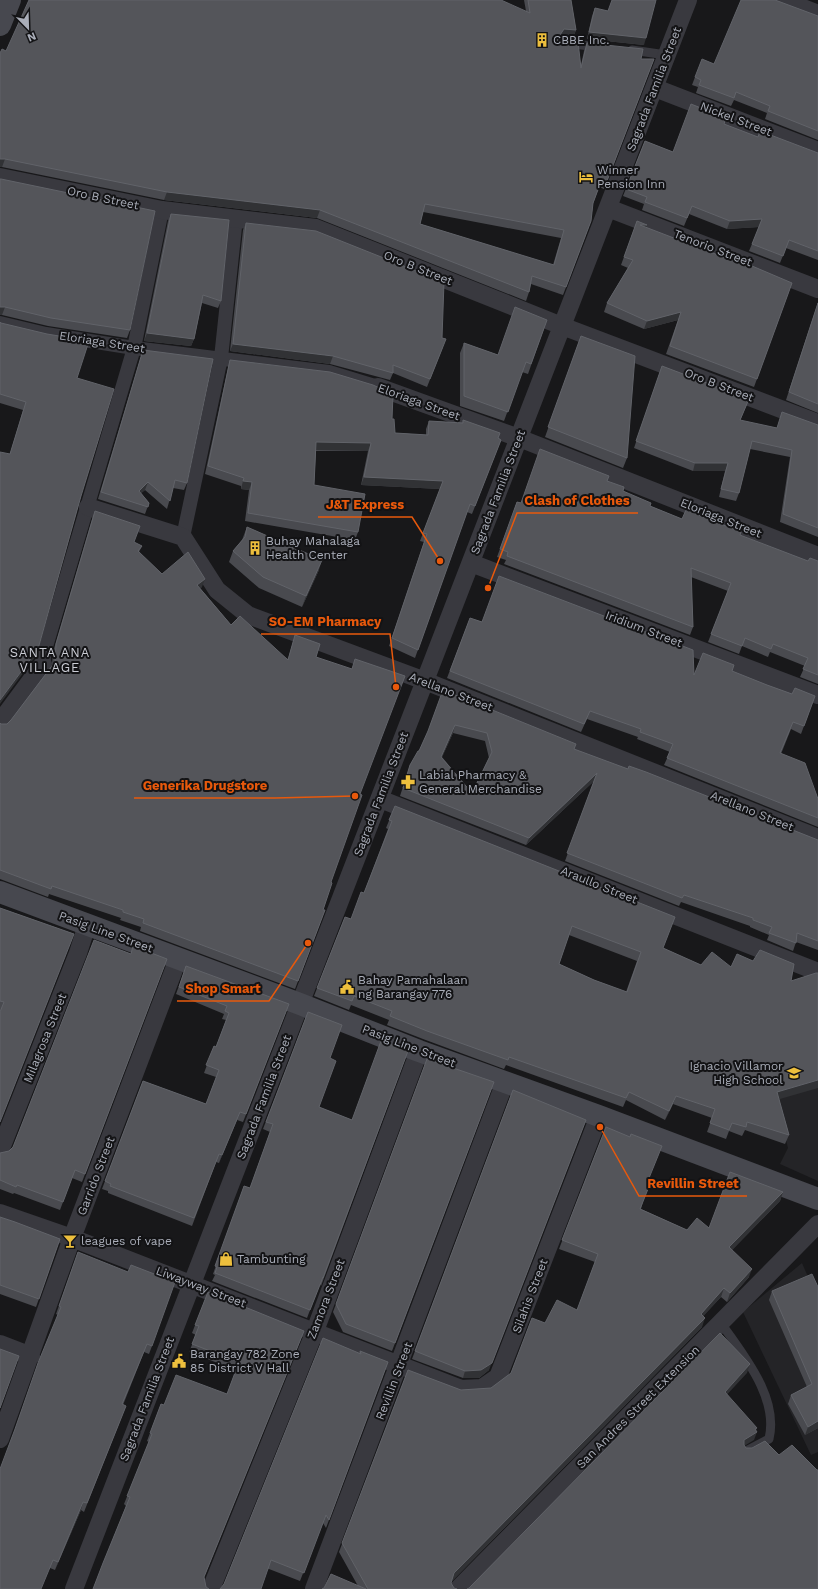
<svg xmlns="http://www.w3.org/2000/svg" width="818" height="1589" viewBox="0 0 818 1589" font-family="'Work Sans',sans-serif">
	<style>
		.built { fill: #242427 }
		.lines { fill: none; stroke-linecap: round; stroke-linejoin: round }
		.service { stroke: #39393f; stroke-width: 9 }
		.pedestrian { stroke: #39393f; stroke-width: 14 }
		.minor { stroke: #39393f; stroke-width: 18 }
		.secondary { stroke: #47484f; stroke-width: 22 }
		.wall { fill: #494a4f; fill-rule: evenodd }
		.shaded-wall { fill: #313235 }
		.building { fill: #54555a; stroke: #616369; fill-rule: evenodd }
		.labels { text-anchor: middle; stroke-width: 4; stroke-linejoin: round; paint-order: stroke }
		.poi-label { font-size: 12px; fill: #aaaeb9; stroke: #131315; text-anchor: start }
		.street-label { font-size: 12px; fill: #aaaeb9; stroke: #131315 }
		.neighbourhood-label { font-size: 13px; letter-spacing: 1px; fill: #cbcdd5; stroke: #131315 }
		.leader { fill: none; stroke: #e8590c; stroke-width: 1.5 }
		.callout-dot { fill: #e8590c; stroke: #131315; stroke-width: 1.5 }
		.callout-label { font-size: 13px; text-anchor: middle; font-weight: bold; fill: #e8590c; stroke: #131315; stroke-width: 4; stroke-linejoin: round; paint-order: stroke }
	</style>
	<rect width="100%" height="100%" fill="#18181a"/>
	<!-- built -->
	<path class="built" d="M818,977V1181L780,1164L788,1148L751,997Z
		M802,1263L818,1300V1452L811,1455L743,1312Z"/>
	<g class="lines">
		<!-- service -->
		<path class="service" d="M566,43L597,47
			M632,50L666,55
			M721,1323C743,1355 779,1397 769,1439L748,1450"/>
		<!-- pedestrian -->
		<path class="pedestrian" d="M0,323L46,334L134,348L329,372L378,387
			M183,537L221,358L236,218
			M43,664L45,650L134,348L162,210"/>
		<!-- minor -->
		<path class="minor" d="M783,0L818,14
			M655,88L818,151
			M0,177L162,210L316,228L562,326L818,423
			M608,208L818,289
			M378,387L519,438L818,556
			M88,507L183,537L217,590L248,615L425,681L818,838
			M471,563L818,695
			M0,722L43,664
			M380,799L818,972
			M0,1151L78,953L87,925
			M0,1213L72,1238L461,1389L482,1388L498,1377L599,1116
			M0,1344L31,1356
			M0,1439L72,1238L178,959
			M74,1589L688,0
			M211,1589L315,1331L419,1051
			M314,1589L505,1082
			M458,1589L818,1224"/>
		<!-- secondary -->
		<path class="secondary" d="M0,25L10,0
			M0,892L300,1004L419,1051L599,1116L818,1199"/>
	</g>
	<!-- wall -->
	<path class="wall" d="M524,0H571L576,30L573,38L561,37L581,65L584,51L587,43L641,59H654L604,189L599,187L593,204L591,221L563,295L531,284L529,292L526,301L317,218L164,200L2,167L6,51L526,11ZM423,212L561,238L553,265L420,224Z
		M595,8L644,45L587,39L592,16Z
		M818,16V140L765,119L767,113L734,100L731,106L696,93L698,87L692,85L695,77L714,64Z
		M724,124L758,137L818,153V260L786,248L780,263L749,251L759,227L727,229L689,214L684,226L642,210L644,204L623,196L645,141L673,152Z
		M0,179L130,330L127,338L48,326L2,315H0Z
		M171,214L221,301L218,308L202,303L194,339L191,346L144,341L168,221Z
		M637,221L646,228L744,265L792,283L754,387L666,354L678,320L644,329L604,312L607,303L628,268L621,265Z
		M246,223L442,338L443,347L427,387L393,373L390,380L330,364L230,351L243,230Z
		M818,302V413L786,400Z
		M547,320L528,374L522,372L504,421L460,406V353L464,343L498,355Z
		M0,322L77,378L81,496L38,649L35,657L10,454L23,410L0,403Z
		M581,336L627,458L623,468L545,437Z
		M143,350L187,483L184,490L173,488L167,509L145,490L141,493L149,503L145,514L98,499Z
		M230,360L392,419L395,433L426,435V429L429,421L462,423L463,420L501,440L472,514L467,512L415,658L389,646L424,542L420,541L440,489L361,485L368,451H316L314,485L358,532L355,540L245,521L249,490L241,489V486L205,474L228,368Z
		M662,366L749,399L740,421L777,428L818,425V537L780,522L790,457L750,449L739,493L736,501L719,497L725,471H693L634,448Z
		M607,481L623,491L650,506L682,519L740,535L808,561H818V684L800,677L805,666L770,652L768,657L742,646L739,654L708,642L728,591L691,577L693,627L690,635L504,564L506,560L497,557L517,502L521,503Z
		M95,511L134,543L142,546L139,552L162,574L202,587L200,588L231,625L288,659L295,635L316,657L360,794L331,882L323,910H325L295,989L140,931L141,927L120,920L121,918L49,894L48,897L0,879V723L1,724H7L11,720L52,665L53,652L92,519Z
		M247,527L319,570L302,607L259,588L229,562L233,551L242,540Z
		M470,618L482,622L694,675L732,672L792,694L815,696L801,734L791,729L781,754L818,799V827L664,765L670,752L637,739L638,737L587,719L581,732L447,678Z
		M443,690L574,749L818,840V950L796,942L793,951L767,940L769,935L750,927V926L681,902L679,906L565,861L594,781L526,845L400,796L410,765L419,751L428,732ZM453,733L485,741L489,758L472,793L442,757Z
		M395,806L663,948L701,965L731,967L791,981L779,1099L789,1135L785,1144L745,1130L742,1136L729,1131L726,1139L707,1132L712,1118L673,1104L665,1120L626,1100L623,1107L506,1065L504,1069L423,1039L387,1025L389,1020L351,1005L349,1010L314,996L345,917L351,919L364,893L388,829L386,828ZM569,935L637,961L626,992L594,980L559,964Z
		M0,908L74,934L1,1010H0Z
		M131,954L167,959L82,1182L72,1178L60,1210L14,1193L13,1194L0,1189V1153L9,1151L13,1147Z
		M186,966L289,1004L243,1122L237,1120L219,1163L216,1162L192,1226L108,1193V1191L102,1189L143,1081L206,1104L216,1077L204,1073L214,1046L216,1047L226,1020L222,1019L224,1014L176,994Z
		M308,1012L330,1059L319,1107L352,1120L408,1051L321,1286L320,1284L307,1318L212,1281L215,1275L213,1274L244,1186L250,1188L270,1132L263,1129Z
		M427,1059L494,1082L392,1351L343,1332L333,1312Z
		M513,1090L489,1370L479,1378H463L412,1359Z
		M606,1127L648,1183L641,1209L687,1230L709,1228L783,1192L780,1201L732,1250L749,1277L727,1302L721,1297L703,1316L702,1327L452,1581L451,1583L454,1588L457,1589H322L358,1586L339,1552L408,1370L461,1390L491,1388L511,1373L545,1323L577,1310L595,1262L559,1249Z
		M0,1217L60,1239L36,1307L0,1294Z
		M78,1252L152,1346L149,1354L144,1352L123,1405L126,1406L84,1512L81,1510L55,1570L50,1568L14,1433L58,1315L56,1314Z
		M818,1287V1428L805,1435L788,1404L791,1395L807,1387L769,1300L772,1291Z
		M208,1292L304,1331L204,1577L206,1587L93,1589L126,1506L124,1504L149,1442L147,1441L161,1404L164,1405L227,1394L236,1370L189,1352L196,1335L192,1333Z
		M360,1351L388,1362L326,1528L323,1523L300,1581L269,1569L224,1584Z"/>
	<!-- shaded-wall -->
	<path class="shaded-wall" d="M564,29L576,30L573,38L561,37L560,35Z
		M589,32L646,38L644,45L587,39Z
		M0,159H5L2,167H0Z
		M167,192L320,210L317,218L164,200Z
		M762,219L759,227L727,229L730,221Z
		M640,225H647L644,233Z
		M0,307H5L2,315H0Z
		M681,312L678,320L644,329L647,321Z
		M147,333L194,339L191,346L144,341Z
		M233,344L333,356L330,364L230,351Z
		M316,442L371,443L368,451L314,450Z
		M695,463H728L725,471H693Z
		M364,477L443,481L440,489L361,485Z
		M243,481L252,482L249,490L241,489Z
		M148,482L145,490L136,498L139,491Z
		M322,560L319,570L302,607L306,596Z
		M205,579L202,587L194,593L197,585Z
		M38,649L35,657L0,704V700Z
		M455,725L453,733L439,764L441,757Z
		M597,773L594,781L526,845L529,838Z
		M818,1080V1088L773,1101L777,1092Z
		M676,1096L673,1104L665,1120L669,1111Z
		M240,1112L237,1120L219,1163L222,1155Z
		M586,1120L489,1370L479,1378H463L465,1371Z
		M783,1192L780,1201L726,1256L729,1247Z
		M752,1269L749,1277L727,1302L730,1293Z
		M724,1288L721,1297L698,1322L701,1314Z
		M705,1318L702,1327L451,1582L454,1573Z
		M750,1364L747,1373L722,1400L725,1392Z
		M818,1421V1428L805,1435L808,1427Z
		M757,1428L755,1433L757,1432L754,1440L741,1448L744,1440Z
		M83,1502L81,1510L55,1570L58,1562Z"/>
	<!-- building -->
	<path class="building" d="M29,0H501L530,13L528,0H571L576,30L564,29L560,35L563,40L578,42L581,68L587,43L643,49L641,59H654L607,181L602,179L593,203L591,221L566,287L532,276L529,292L320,210L167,192L5,159H0V53L2,49L6,51ZM425,204L564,230L554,265L420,224Z
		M612,0H656L646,38L589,32L595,8L608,11Z
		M741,0H775L818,16V131L768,111L770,106L736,92L734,98L699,85L701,80L695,77L702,59L714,64Z
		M691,104L726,118L724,124L758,137L760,131L818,153V251L789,240L783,256L752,244L762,219L730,221L692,206L687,218L645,202L647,197L626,189L645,141L673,152Z
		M0,179H1L155,211L130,330L51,318L5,307H0Z
		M171,214L229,220L221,301L203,295L194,339L147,333Z
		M637,221L647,225H640L744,265L745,263L792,283L757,379L670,346L681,312L647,321L607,303L633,260L624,257Z
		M246,223L316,231L444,282L442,338L446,339L430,379L393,365V373L333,356L233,344Z
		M818,303V404L789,392Z
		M515,307L547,320L531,364L526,362L508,412L464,396V343L498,355Z
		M0,322L1,323L47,334L89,341L77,378L114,389L81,496L38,649L0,700V452L10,454L26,402L0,394Z
		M581,336L635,356L627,458L548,427Z
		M143,350L213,359L187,483L175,480L170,501L148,482L139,491L149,503L148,507L101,492Z
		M230,360L330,372L373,385L393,394L392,419H394L395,433L428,435L429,421L463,423V420L500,433L498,438L501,440L475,506L470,504L418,650L392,638L427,534L423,533L443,481L364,477L371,443L316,442L314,485L365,494L358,532L248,513L252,482L243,481L244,478L208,466Z
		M662,366L749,399L740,420L777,428L782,412L818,425V528L783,514L792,450L752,441L739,493L721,489L728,463H695L636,441Z
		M540,449L609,476L607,481L624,487L623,491L651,503L650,506L682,519L686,510L741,532L740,535L808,561L810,558L818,561V675L803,669L808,658L773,644L771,649L745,638L742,646L711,634L731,583L691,568L693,627L507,556L508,552L500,549L517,502L521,503Z
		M95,511L140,526L134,542L142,546L138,551L162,574L188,552L205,579L197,585L231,625L240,616L288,660L295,635L320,644L316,657L352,669L355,659L405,676L360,794L362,795L331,882L332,883L323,910H325L298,981L143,923L144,919L123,912V910L52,886L51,889L0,870V723L1,724H7L11,720L55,662L56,644Z
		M247,527L322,560L306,596L263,577L233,551L245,537Z
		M499,576L693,650L694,675L703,653L734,665L732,671L767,685L792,694L795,688L815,696L804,726L793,722L780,753L805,763L818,799V818L667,758L673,744L640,732L641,729L590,711L584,724L450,671L470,618L482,622Z
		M443,690L576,744L574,749L628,769L629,766L646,772L818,840V941L797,933L796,943L769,933L772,927L753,920V918L684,895L682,898L567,853L597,773L529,838L403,788L410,765L418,751H419L428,731ZM455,725L487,733L492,752L472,793L441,757Z
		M395,806L675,917L663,948L701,965L712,952L731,967L737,954L753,961L760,950L794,964L791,981L816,973H818V1080L777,1092L789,1135L747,1122L746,1127L732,1123L729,1130L710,1123L715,1109L676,1096L669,1111L629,1092L626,1098L509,1057L508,1060L427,1031L390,1016L392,1011L354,996L352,1001L317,988L345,917L351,919L361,892L364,893L392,821L389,820ZM572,926L641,952L627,992L594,980L559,964Z
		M0,908L74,934L0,1122V1012L4,1002L0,1001Z
		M94,940L131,954L133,946L167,959L85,1174L75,1170L63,1202L17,1185L16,1187L0,1180V1153L9,1151L13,1147Z
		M186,966L289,1004L246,1114L240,1112L222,1155L219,1154L194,1218L110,1186L111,1184L105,1181L143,1081L206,1104L219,1070L206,1065L214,1046L216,1047L229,1013L225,1011L227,1006L179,987Z
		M308,1012L342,1025L330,1058L336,1061L319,1107L352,1120L381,1041L408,1051L323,1278V1277L310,1310L215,1273L217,1267L215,1266L244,1186L250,1188L273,1124L266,1122Z
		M427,1059L494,1082L395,1343L346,1324L336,1304Z
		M513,1090L586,1120L492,1363L481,1370L465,1371L415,1351Z
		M606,1127L630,1137L631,1134L662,1146L647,1183L650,1184L640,1209L687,1230L697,1218L709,1228L730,1172L783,1192L729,1247L752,1269L730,1293L724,1288L701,1314L705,1318L454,1573L451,1583L454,1588L457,1589H368L342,1543L408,1370L461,1390L491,1388L511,1373L532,1318L545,1323L557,1300L577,1310L598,1254L562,1240Z
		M0,1217L15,1222L60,1239L39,1299L0,1285Z
		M78,1252L128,1272L131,1265L175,1282L152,1346L147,1344L122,1404L126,1406L87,1503L83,1502L58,1562L53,1560L41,1589H0V1469L15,1429L38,1363L61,1307L59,1306Z
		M812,1274L818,1287V1421L808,1427L791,1395L812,1384L772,1291Z
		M208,1292L304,1331L204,1577L206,1587L209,1589H93L103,1563L130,1497L127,1496L152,1434L150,1433L161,1404L164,1405L176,1375L227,1394L239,1362L192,1344L199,1326L195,1325Z
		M720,1333L750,1364L725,1392L757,1428L755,1429L757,1432L744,1440V1445L746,1448H752L765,1441L779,1455L792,1445L817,1470H818V1589H467L469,1588Z
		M323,1338L361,1354L360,1351L388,1362L329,1520L326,1515L304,1573L271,1560L261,1589H220L224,1584Z
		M0,1349L19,1356L0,1408Z
		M331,1574L366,1589H322L324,1588Z"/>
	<!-- icons -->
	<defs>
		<symbol id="building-bare" viewBox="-9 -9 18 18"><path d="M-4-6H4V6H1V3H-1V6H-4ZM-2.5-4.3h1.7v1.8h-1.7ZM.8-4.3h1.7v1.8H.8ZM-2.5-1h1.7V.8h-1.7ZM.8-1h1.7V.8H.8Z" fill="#edbf3d" stroke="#131315" stroke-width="2.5" paint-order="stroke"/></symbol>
		<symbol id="hotel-bare" viewBox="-9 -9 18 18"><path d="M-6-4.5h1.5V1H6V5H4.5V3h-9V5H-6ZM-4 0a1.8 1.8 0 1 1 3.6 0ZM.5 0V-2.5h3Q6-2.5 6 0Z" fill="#edbf3d" stroke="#131315" stroke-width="2.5" paint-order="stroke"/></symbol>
		<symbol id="pharmacy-bare" viewBox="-9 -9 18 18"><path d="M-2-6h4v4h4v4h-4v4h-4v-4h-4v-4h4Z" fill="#edbf3d" stroke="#131315" stroke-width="2.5" paint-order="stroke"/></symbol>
		<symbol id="civic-bare" viewBox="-9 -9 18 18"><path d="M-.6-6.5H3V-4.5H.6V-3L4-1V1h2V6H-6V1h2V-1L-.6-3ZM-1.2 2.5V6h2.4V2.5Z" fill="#edbf3d" stroke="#131315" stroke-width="2.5" paint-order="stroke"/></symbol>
		<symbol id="school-bare" viewBox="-9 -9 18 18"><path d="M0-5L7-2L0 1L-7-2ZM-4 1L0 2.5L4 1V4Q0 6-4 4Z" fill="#edbf3d" stroke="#131315" stroke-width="2.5" paint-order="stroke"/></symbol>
		<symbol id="bar-bare" viewBox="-9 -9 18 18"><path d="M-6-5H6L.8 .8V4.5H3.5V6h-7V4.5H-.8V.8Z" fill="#edbf3d" stroke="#131315" stroke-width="2.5" paint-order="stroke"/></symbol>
		<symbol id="shop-bare" viewBox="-9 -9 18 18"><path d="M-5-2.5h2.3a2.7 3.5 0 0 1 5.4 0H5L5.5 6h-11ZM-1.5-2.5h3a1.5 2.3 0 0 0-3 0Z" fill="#edbf3d" stroke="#131315" stroke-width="2.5" paint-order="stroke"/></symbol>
	</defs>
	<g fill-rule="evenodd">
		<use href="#building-bare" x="532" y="30" width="20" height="20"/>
		<use href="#hotel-bare" x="576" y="167" width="20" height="20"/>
		<use href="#building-bare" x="245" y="538" width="20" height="20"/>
		<use href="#pharmacy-bare" x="398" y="772" width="20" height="20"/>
		<use href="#civic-bare" x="337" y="977" width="20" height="20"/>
		<use href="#school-bare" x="784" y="1063" width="20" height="20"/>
		<use href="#bar-bare" x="60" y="1231" width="20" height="20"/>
		<use href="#shop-bare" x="216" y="1249" width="20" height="20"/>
		<use href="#civic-bare" x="169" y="1351" width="20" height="20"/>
	</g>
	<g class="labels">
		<!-- poi labels -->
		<g class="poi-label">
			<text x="553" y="44">CBBE Inc.</text>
			<text x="597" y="174">Winner<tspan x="597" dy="14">Pension Inn</tspan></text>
			<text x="266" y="545">Buhay Mahalaga<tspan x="266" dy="14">Health Center</tspan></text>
			<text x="419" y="779">Labial Pharmacy &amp;<tspan x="419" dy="14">General Merchandise</tspan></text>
			<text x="358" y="984">Bahay Pamahalaan<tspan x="358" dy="14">ng Barangay 776</tspan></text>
			<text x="783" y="1070" text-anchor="end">Ignacio Villamor<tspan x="783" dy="14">High School</tspan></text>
			<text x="81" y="1245">leagues of vape</text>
			<text x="237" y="1263">Tambunting</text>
			<text x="190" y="1358">Barangay 782 Zone<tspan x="190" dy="14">85 District V Hall</tspan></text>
		</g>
		<!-- street labels -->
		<g class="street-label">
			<text transform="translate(654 89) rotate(-69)" y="4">Sagrada Familia Street</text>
			<text transform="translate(736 119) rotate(21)" y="4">Nickel Street</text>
			<text transform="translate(103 198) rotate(12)" y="4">Oro B Street</text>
			<text transform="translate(713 248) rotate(21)" y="4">Tenorio Street</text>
			<text transform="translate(418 268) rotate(22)" y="4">Oro B Street</text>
			<text transform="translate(102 342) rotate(9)" y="4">Eloriaga Street</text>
			<text transform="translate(719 385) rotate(21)" y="4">Oro B Street</text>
			<text transform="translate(419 402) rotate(20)" y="4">Eloriaga Street</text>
			<text transform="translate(498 492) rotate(-69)" y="4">Sagrada Familia Street</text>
			<text transform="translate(721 518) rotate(22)" y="4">Eloriaga Street</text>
			<text transform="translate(644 629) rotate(21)" y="4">Iridium Street</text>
			<text transform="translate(451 692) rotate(21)" y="4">Arellano Street</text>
			<text transform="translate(381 794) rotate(-69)" y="4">Sagrada Familia Street</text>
			<text transform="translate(752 811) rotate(22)" y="4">Arellano Street</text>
			<text transform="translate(599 885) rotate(22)" y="4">Araullo Street</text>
			<text transform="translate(106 932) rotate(20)" y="4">Pasig Line Street</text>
			<text transform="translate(45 1038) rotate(-68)" y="4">Milagrosa Street</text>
			<text transform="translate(409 1046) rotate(21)" y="4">Pasig Line Street</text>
			<text transform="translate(264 1097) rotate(-69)" y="4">Sagrada Familia Street</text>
			<text transform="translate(96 1176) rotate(-69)" y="4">Garrido Street</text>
			<text transform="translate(201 1287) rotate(21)" y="4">Liwayway Street</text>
			<text transform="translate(530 1296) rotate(-69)" y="4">Silahis Street</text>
			<text transform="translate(326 1299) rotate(-69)" y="4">Zamora Street</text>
			<text transform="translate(394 1381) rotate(-69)" y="4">Revillin Street</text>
			<text transform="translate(147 1399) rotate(-69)" y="4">Sagrada Familia Street</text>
			<text transform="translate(638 1407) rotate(-45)" y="4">San Andres Street Extension</text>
		</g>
		<!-- neighbourhood labels -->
		<g class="neighbourhood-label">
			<text x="50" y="657">SANTA ANA<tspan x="50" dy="15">VILLAGE</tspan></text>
		</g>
	</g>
	<!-- callouts -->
	<path class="leader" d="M488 588L517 513H638M440 561L412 517H318M396 687L390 634H261M355 796L275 798H134M308 943L269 1001H177M600 1127L639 1196H747"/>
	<g class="callout-dot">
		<circle cx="488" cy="588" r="4"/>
		<circle cx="440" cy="561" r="4"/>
		<circle cx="396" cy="687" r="4"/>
		<circle cx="355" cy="796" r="4"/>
		<circle cx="308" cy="943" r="4"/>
		<circle cx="600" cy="1127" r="4"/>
	</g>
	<g class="callout-label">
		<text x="577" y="505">Clash of Clothes</text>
		<text x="365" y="509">J&amp;T Express</text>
		<text x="325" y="626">SO-EM Pharmacy</text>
		<text x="205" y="790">Generika Drugstore</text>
		<text x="223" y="993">Shop Smart</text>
		<text x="693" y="1188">Revillin Street</text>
	</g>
	<!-- north arrow -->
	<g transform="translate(28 28) rotate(157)" stroke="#131315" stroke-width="3" paint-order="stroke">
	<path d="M0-3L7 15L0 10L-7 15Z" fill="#aaaeb9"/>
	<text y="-6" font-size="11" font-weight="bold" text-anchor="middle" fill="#aaaeb9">N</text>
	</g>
</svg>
